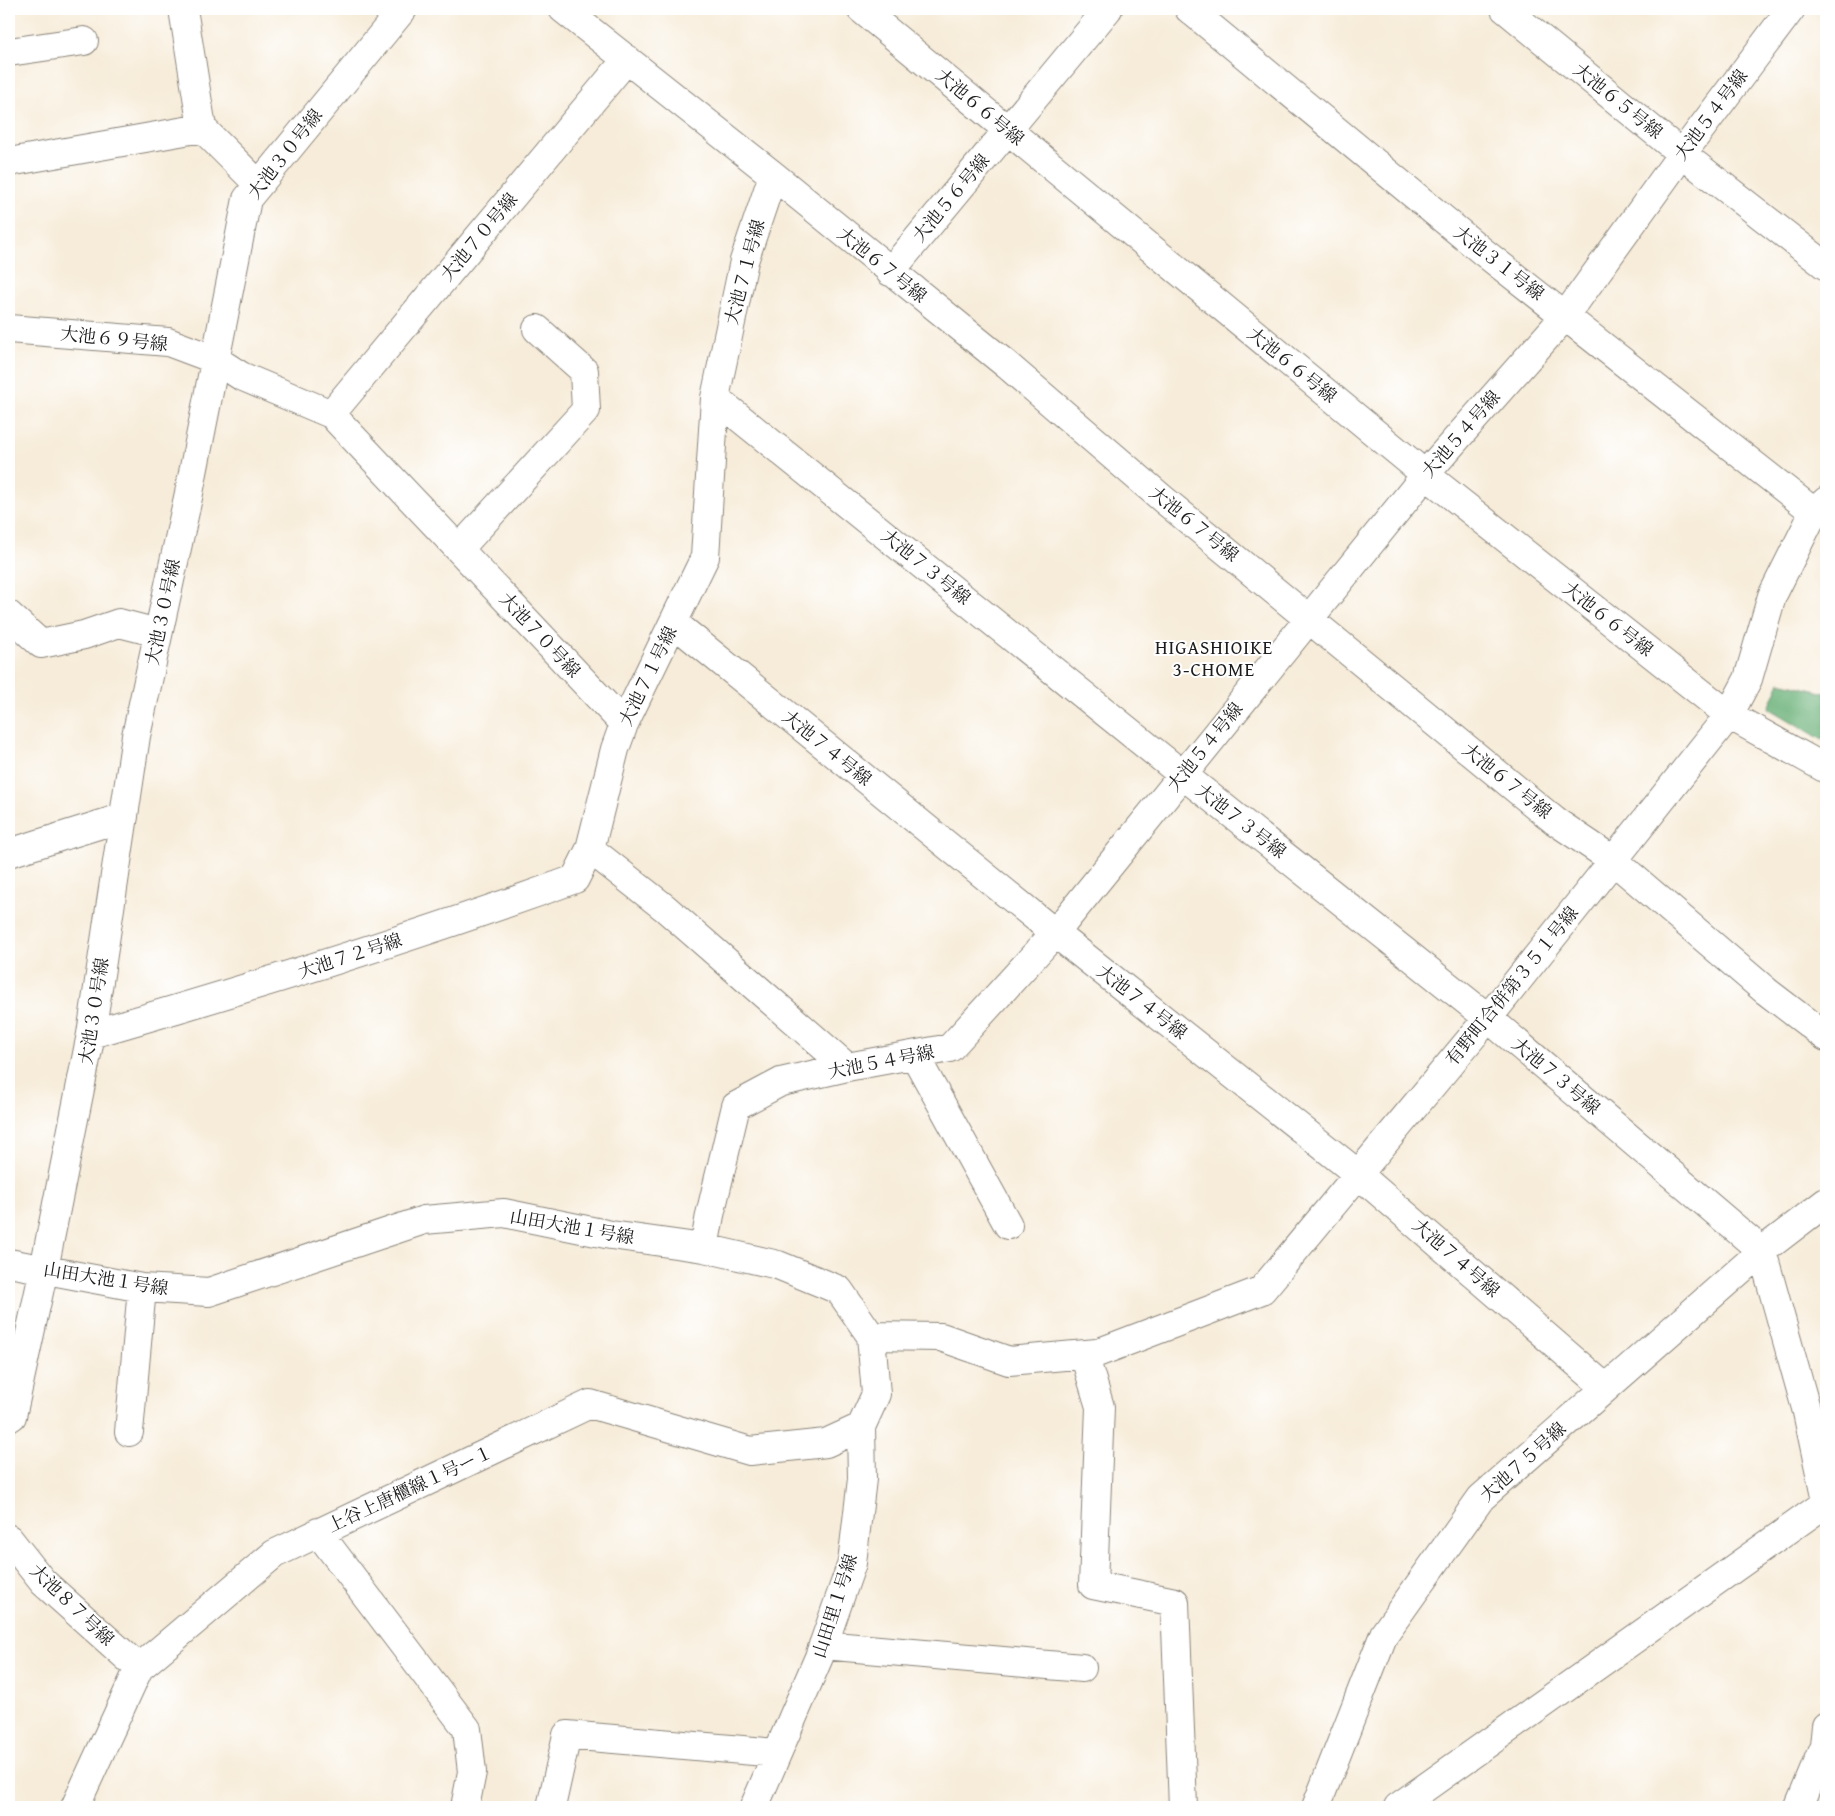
<svg xmlns="http://www.w3.org/2000/svg" width="1835" height="1816" viewBox="0 0 1835 1816" font-family="'Gentium Book Plus','Noto Serif JP',serif">
	<style>
		.forest { fill: #6bb178; stroke: #44664a }
		.lines { fill: none; stroke-linecap: round; stroke-linejoin: round }
		.minor-casing { stroke: #8a847a; stroke-width: 30 }
		.minor { stroke: #fff; stroke-width: 28 }
		.labels { text-anchor: middle; stroke-width: 4; stroke-linejoin: round; paint-order: stroke }
		.street-label { font-size: 18px; fill: #1c1c1c; stroke: #fff }
		.neighbourhood-label { font-size: 19px; letter-spacing: 1px; fill: #1c1c1c; stroke: #fff }
	</style>
	<rect width="100%" height="100%" fill="#fff"/>
	<filter id="ink" filterUnits="userSpaceOnUse"><feTurbulence type="fractalNoise" baseFrequency=".02" numOctaves="2"/><feDisplacementMap in="SourceGraphic" scale="10" xChannelSelector="R" yChannelSelector="G"/><feConvolveMatrix kernelMatrix="1 2 1 2 8 2 1 2 1" color-interpolation-filters="sRGB"/></filter>
	<filter id="wash" filterUnits="userSpaceOnUse"><feTurbulence type="fractalNoise" baseFrequency=".0096" numOctaves="4" result="noise"/><feDisplacementMap in="SourceGraphic" scale="20" xChannelSelector="R" yChannelSelector="G"/><feGaussianBlur stdDeviation="1.12" result="paint"/><feColorMatrix in="noise" values="0 0 0 0 0 0 0 0 0 0 0 0 0 0 0 0 0 1.4 0 .05"/><feComposite in="paint" operator="in"/></filter>
	<g filter="url(#wash)">
		<rect width="100%" height="100%" fill="#f7ecd9"/>
		<!-- forest -->
		<path class="forest" d="M1780,682L1826,693V742L1769,708Z"/>
	</g>
	<g filter="url(#ink)">
		<g class="lines">
			<defs>
				<path id="minor" d="M563,9L773,175L1007,365L1164,500L1555,821L1613,860L1766,991L1826,1037
					M861,9L1426,475L1729,715L1826,769
					M1189,9L1482,251L1814,512
					M1505,9L1682,154L1826,266
					M9,52L84,41
					M202,128L258,184
					M9,162L202,128L183,9
					M773,175L744,261L715,398L705,557L624,724L615,749L590,849L665,908L847,1067
					M890,272L1108,9
					M9,329L168,342L216,360L241,376L331,414
					M715,398L1183,775L1488,1018L1762,1251L1826,1202
					M459,549L586,410L584,371L537,329
					M9,615L41,644L84,635L119,623L158,633
					M674,623L1055,933L1358,1174L1606,1388
					M624,724L331,414L627,59
					M9,853L124,817
					M91,1034C254,987 416,937 575,879L590,849
					M915,1056L1008,1225
					M704,1248L710,1215L736,1106L781,1082L847,1067L950,1048L1055,933L1436,462L1566,315L1682,154L1791,9
					M9,1263L142,1288L209,1292L424,1220L504,1213L611,1235L704,1248L778,1265L839,1290L871,1336L941,1337L1009,1361L1097,1353L1262,1290L1488,1018L1729,715L1748,679L1772,596L1814,512L1826,501
					M1084,1354L1100,1407L1093,1585L1175,1602L1183,1807
					M9,1418L12,1416L44,1269L91,1034L136,736L189,493L247,199L403,9
					M129,1432L142,1288
					M318,1532L467,1729L472,1772L465,1807
					M9,1539L43,1582L139,1668
					M823,1645L1082,1668
					M75,1807L139,1668L274,1554L590,1404L750,1451L826,1443L861,1427
					M551,1807L567,1735L777,1753
					M754,1807L819,1657L852,1563L862,1479L861,1427L876,1394L871,1336
					M1316,1807L1384,1634L1481,1498L1762,1251L1807,1412L1826,1501
					M1398,1807L1826,1503
					M1799,1807L1824,1746L1826,1726"/>
			</defs>
			<!-- minor casing -->
			<use href="#minor" class="minor-casing"/>
			<!-- minor -->
			<use href="#minor" class="minor"/>
		</g>
	</g>
	<g class="labels">
		<!-- street labels -->
		<g class="street-label">
			<text transform="translate(1618 101) rotate(39)" y="6">大池６５号線</text>
			<text transform="translate(980 107) rotate(40)" y="6">大池６６号線</text>
			<text transform="translate(1711 115) rotate(-53)" y="6">大池５４号線</text>
			<text transform="translate(285 154) rotate(-52)" y="6">大池３０号線</text>
			<text transform="translate(951 198) rotate(-50)" y="6">大池５６号線</text>
			<text transform="translate(479 237) rotate(-50)" y="6">大池７０号線</text>
			<text transform="translate(1499 263) rotate(38)" y="6">大池３１号線</text>
			<text transform="translate(882 265) rotate(39)" y="6">大池６７号線</text>
			<text transform="translate(745 272) rotate(-75)" y="6">大池７１号線</text>
			<text transform="translate(114 339) rotate(6)" y="6">大池６９号線</text>
			<text transform="translate(1292 365) rotate(39)" y="6">大池６６号線</text>
			<text transform="translate(1461 434) rotate(-49)" y="6">大池５４号線</text>
			<text transform="translate(1194 524) rotate(39)" y="6">大池６７号線</text>
			<text transform="translate(926 567) rotate(39)" y="6">大池７３号線</text>
			<text transform="translate(163 612) rotate(-78)" y="6">大池３０号線</text>
			<text transform="translate(1608 619) rotate(38)" y="6">大池６６号線</text>
			<text transform="translate(540 635) rotate(47)" y="6">大池７０号線</text>
			<text transform="translate(648 676) rotate(-64)" y="6">大池７１号線</text>
			<text transform="translate(1205 747) rotate(-51)" y="6">大池５４号線</text>
			<text transform="translate(827 748) rotate(39)" y="6">大池７４号線</text>
			<text transform="translate(1507 781) rotate(39)" y="6">大池６７号線</text>
			<text transform="translate(1241 821) rotate(38)" y="6">大池７３号線</text>
			<text transform="translate(350 956) rotate(-18)" y="6">大池７２号線</text>
			<text transform="translate(1512 986) rotate(-51)" y="6">有野町合併第３５１号線</text>
			<text transform="translate(1142 1002) rotate(38)" y="6">大池７４号線</text>
			<text transform="translate(94 1011) rotate(-81)" y="6">大池３０号線</text>
			<text transform="translate(881 1062) rotate(-11)" y="6">大池５４号線</text>
			<text transform="translate(1556 1076) rotate(40)" y="6">大池７３号線</text>
			<text transform="translate(572 1227) rotate(10)" y="6">山田大池１号線</text>
			<text transform="translate(1456 1258) rotate(41)" y="6">大池７４号線</text>
			<text transform="translate(106 1279) rotate(9)" y="6">山田大池１号線</text>
			<text transform="translate(1523 1462) rotate(-42)" y="6">大池７５号線</text>
			<text transform="translate(410 1489) rotate(-25)" y="6">上谷上唐櫃線１号ー１</text>
			<text transform="translate(72 1605) rotate(44)" y="6">大池８７号線</text>
			<text transform="translate(835 1606) rotate(-72)" y="6">山田里１号線</text>
		</g>
		<!-- neighbourhood labels -->
		<g class="neighbourhood-label">
			<text x="1214" y="654">HIGASHIOIKE<tspan x="1214" dy="22">3-CHOME</tspan></text>
		</g>
	</g>
	<!-- margin -->
	<rect width="1835" height="1816" fill="none" stroke="#fff" stroke-width="30"/>
</svg>
